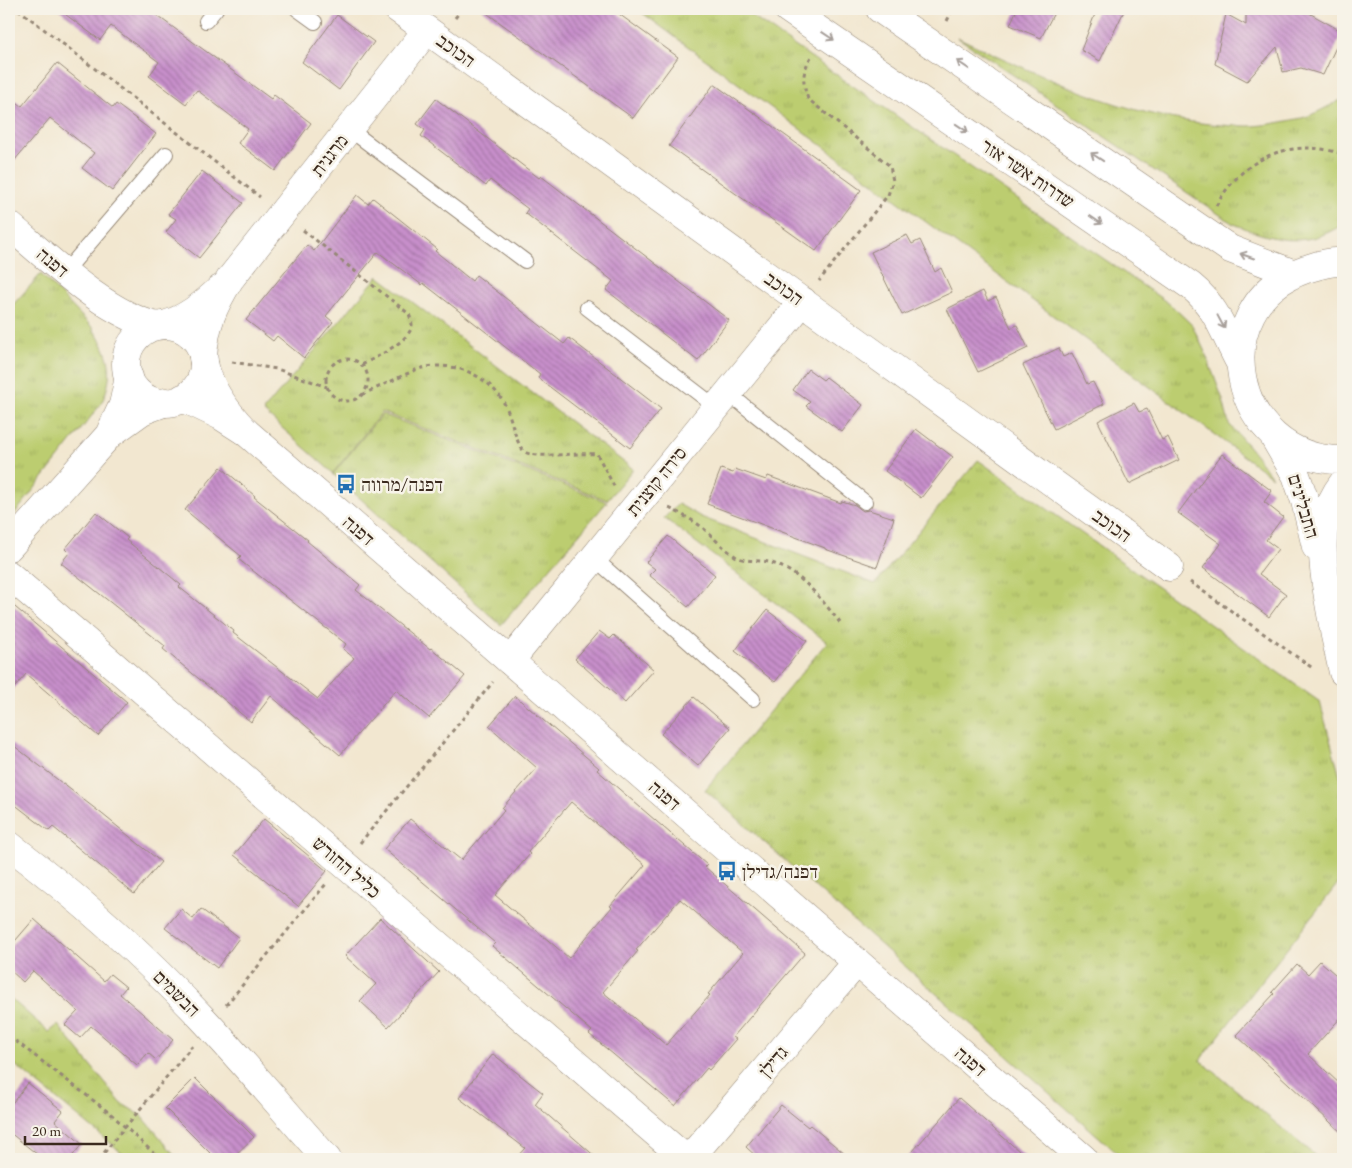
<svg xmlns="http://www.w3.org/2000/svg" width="1352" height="1168" viewBox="0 0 1352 1168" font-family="'EB Garamond','Frank Ruhl Libre',serif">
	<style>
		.grass { fill: url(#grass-tufts); stroke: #7c7c47 }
		.building { fill: url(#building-back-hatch); fill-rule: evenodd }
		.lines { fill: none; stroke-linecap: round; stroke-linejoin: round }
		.service-casing { stroke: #968877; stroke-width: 16 }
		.minor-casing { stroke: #968877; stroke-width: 29 }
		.tertiary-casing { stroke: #968877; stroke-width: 29 }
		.path { stroke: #968877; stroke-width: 3; stroke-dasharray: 4 4; stroke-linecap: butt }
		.service { stroke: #fff; stroke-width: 14 }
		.minor { stroke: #fff; stroke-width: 28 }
		.tertiary { stroke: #fff; stroke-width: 28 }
		.oneway { stroke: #a79f9a }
		.labels { text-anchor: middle; stroke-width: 5; stroke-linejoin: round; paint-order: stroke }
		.street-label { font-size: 19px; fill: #3b2a1e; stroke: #f7f3e8 }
		.poi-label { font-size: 19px; fill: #3b2a1e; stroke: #f7f3e8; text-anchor: start }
	</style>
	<defs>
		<pattern id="grass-tufts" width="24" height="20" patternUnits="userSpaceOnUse" patternTransform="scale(1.25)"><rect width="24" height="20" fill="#bccd70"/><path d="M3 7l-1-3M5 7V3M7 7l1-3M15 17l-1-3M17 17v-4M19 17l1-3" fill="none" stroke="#a2b061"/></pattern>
		<pattern id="building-back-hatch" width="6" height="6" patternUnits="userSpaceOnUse" patternTransform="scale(1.25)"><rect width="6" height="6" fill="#c78fcb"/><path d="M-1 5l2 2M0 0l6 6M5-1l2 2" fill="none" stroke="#a375a4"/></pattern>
	</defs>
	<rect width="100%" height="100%" fill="#f7f3e8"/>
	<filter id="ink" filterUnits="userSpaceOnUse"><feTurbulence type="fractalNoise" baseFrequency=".02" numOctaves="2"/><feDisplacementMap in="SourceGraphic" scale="10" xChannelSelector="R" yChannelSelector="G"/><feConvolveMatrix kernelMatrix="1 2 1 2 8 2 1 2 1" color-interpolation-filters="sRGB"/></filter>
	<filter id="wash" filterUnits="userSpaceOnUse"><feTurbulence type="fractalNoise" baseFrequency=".0096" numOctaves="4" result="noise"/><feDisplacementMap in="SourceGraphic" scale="20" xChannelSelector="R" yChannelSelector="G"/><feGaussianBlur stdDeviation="1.12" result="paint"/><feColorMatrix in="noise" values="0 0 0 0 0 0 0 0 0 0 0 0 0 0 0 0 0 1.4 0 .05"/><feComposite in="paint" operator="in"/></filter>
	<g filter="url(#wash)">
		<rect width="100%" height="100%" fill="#f2e7d0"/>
		<!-- grass -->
		<path class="grass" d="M637,9H741L1171,305L1192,325L1204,350L1223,400L1229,424L1251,449L1272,477Z
			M957,37C1049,80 1145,127 1249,126C1264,126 1287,121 1302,118C1316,114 1330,105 1343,99V224C1305,250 1271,240 1232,223Z
			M41,274L91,326C110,353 116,373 101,404L9,521V309Z
			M378,276L633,469L607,500L382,412L333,473L263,411Z
			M382,414L607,502L501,625L333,474Z
			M978,460L1320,702L1343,788V877L1200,1060L1319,1159H1124L705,790L827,642L664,518L678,504L701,517L875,584Z
			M9,997L49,1032L58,1025L121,1103L142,1116L178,1159H128L114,1146L9,1060Z"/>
		<g id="blocks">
			<!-- building -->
			<path class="building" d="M58,9H148L271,99L274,95L311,123L275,171L238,143L248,129L197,90L186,104L149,76L159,62L111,26L100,40Z
				M481,9H612L678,57L633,118Z
				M1017,9H1056L1041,38L1010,25Z
				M1097,9H1125L1100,61L1081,50Z
				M1246,9H1302L1343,32L1323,75L1301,68L1283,72L1277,47L1247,81L1215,64L1226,14L1246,25Z
				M337,15L374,42L339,90L302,62Z
				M57,63L113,108L116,104L156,134L112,191L82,168L94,153L50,118L9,167V96L22,106Z
				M714,84L861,190L816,251L669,146Z
				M436,99L539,178L541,176L729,320L698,361L606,290L613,281L525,213L528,209L490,180L486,186L421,136L425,130L417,124Z
				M202,171L243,203L199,258L166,232L176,219L168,214Z
				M357,195L368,204L373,198L437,249L435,251L472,281L476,275L564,344L569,338L661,409L630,448L538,378L540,374L423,283L422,285L378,252L326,316L333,322L304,358L277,336L273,341L246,320L307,245L314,251Z
				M907,235L912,244L920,240L935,272L941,268L952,292L902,315L871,252Z
				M983,291L988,301L996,297L1011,328L1017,325L1028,348L978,372L947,309Z
				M1059,348L1063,357L1072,353L1087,384L1093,382L1104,404L1054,429L1023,365Z
				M808,369L823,380L826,377L863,405L842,432L806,406L810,402L793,390Z
				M1134,403L1139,412L1147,409L1162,440L1168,437L1179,460L1129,484L1098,421Z
				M916,429L953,457L921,498L885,471Z
				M1222,454L1272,491L1264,502L1283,517L1266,540L1278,549L1259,574L1286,594L1269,617L1203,568L1221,544L1178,513Z
				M221,467L255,496L254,497L308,540L307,541L360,585L356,590L430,649L431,648L465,676L429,718L396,690L340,755L271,696L251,722L163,649L165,646L61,563L69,553L65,549L96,512L128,538L126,540L181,585L179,587L234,631L233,633L318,699L354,658L343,649L346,644L238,559L241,556L185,510Z
				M721,469L733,473L735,469L766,480L768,476L841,503L842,501L855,505L863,511L869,510L894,518L877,567L825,549V548L707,504Z
				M668,536L715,575L688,607L649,575L655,569L646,562Z
				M9,602L127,702L98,736L26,674L9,694Z
				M767,610L807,641L775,682L735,651Z
				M599,631L610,639L614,635L654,670L625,703L575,659Z
				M515,696L599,768L597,770L707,865L705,867L805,953L733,1037L736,1039L709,1070L707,1068L675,1106L589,1034L592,1031L492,946L495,943L384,849L410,819L461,860L504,810L502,808L537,768L489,726ZM571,802L645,865L610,906L612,907L569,958L495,895L530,854L528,852ZM680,899L743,953L708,994L710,995L666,1045L603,992L638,951L636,950Z
				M694,697L730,728L698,766L661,734Z
				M9,742L102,814L161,862L134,894L53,827L49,831L9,800Z
				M264,819L327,871L298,906L234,855Z
				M181,909L193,919L201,909L239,938L217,968L165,928Z
				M380,918L439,972L388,1027L360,1001L376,984L345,956Z
				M34,919L104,981L110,974L126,987L120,994L173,1040L156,1060L148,1053L137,1065L91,1026L80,1038L65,1025L78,1011L33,971L23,982L9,969V948Z
				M1320,961L1343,981V1015L1308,1054L1343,1087V1134L1236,1035L1274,994L1272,992L1297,964L1308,974Z
				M493,1054L543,1093L535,1104L598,1159H515L525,1148L459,1098Z
				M195,1078L254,1137L231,1159H216L165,1108Z
				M28,1083L63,1111L55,1121L82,1144L70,1159H43L9,1132V1107Z
				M959,1098L1028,1159H906Z
				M781,1105L808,1127L810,1125L851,1159H759L746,1147Z"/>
		</g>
	</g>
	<g filter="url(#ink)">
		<use href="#blocks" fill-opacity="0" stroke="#968877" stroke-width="1"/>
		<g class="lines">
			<defs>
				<path id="service" d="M297,9L315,22
					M206,21L216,9
					M349,129L525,261
					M65,272L166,154
					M587,308L716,407
					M728,393L865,502
					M594,558L753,699"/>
				<path id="minor" d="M398,9L1169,567
					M164,325C186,319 204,304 220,289
					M203,357C205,324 213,307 230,279L427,30
					M204,363C209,388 227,412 245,431
					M110,434L142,411L166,402
					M9,547L109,435L123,405L129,377
					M9,575L686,1159
					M510,661L803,301
					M9,845C78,897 144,956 204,1020C246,1065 286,1113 327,1159
					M689,1159L857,962"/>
				<path id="tertiary" d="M788,9L1191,286C1218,308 1224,334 1240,363
					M880,9L1230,249L1292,273
					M9,225C48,258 109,317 158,326
					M1343,262C1330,261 1319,265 1306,269C1200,305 1230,461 1343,460
					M126 364a39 39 0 1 1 78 0a39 39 0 1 1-78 0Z
					M183,398L221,416L246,432L1084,1159
					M1275,439L1296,475L1305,501L1316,547
					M1343,483C1317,517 1321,557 1328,597C1332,622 1337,647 1343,672"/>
			</defs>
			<!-- service casing -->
			<use href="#service" class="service-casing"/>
			<!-- minor casing -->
			<use href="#minor" class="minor-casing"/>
			<!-- tertiary casing -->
			<use href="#tertiary" class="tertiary-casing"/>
			<!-- path -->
			<path class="path" d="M18,9L260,197
				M455,18L462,9
				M947,21L953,9
				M811,57C802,72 802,82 808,99L890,166L893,181L888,195L819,281
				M1216,206C1243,157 1290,137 1343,154
				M303,230L409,314C410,317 412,322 412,325C410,342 375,357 362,365
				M326 380a21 21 0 1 1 42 0a21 21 0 1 1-42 0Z
				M232,362L277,369L327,387
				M362,395C376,388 390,382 404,375C410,373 416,369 422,368C456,360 493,377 507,409C512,420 516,445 525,452C535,459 581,452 597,454L615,488
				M669,508C681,514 693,520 703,528C713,537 723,548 735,556C746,563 760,559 772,563C802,573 822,600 841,624
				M1190,582L1314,669
				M360,843L493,682
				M226,1005L326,884
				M9,1036L111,1114L160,1159
				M99,1159L192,1046"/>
			<!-- service -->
			<use href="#service" class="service"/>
			<!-- minor -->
			<use href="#minor" class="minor"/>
			<!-- tertiary -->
			<use href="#tertiary" class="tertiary"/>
		</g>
		<!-- one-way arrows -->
		<defs><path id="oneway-shaft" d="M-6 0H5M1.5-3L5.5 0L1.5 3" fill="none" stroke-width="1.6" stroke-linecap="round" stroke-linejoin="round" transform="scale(1.25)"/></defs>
		<g class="oneway">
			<use href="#oneway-shaft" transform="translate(828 36) rotate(34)"/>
			<use href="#oneway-shaft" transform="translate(963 65) rotate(-146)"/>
			<use href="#oneway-shaft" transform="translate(962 128) rotate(34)"/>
			<use href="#oneway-shaft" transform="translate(1097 157) rotate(-146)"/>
			<use href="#oneway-shaft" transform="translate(1096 220) rotate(34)"/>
			<use href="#oneway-shaft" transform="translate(1247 256) rotate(-161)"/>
			<use href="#oneway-shaft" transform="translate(1221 322) rotate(62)"/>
		</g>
	</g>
	<!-- icons -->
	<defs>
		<symbol id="bus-bare" viewBox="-9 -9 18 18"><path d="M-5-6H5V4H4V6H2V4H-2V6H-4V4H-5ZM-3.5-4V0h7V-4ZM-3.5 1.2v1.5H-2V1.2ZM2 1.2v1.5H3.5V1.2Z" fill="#1f6fb2" stroke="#f7f3e8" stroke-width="2.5" paint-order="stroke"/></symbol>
	</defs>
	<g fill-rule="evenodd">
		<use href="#bus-bare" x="332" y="470" width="28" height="28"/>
		<use href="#bus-bare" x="713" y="857" width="28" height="28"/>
	</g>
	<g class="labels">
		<!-- street labels -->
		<g class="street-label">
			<text transform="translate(456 50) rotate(36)" y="7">הכוכב</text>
			<text transform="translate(329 155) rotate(-52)" y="7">מרגנית</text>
			<text transform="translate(1028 173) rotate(34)" y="7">שדרות אשר אזר</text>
			<text transform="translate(53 262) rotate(40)" y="7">דפנה</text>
			<text transform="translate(784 288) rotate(36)" y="7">הכוכב</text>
			<text transform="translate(656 481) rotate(-51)" y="7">סירה קוצנית</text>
			<text transform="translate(1304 506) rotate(73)" y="7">התבלינים</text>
			<text transform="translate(1112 525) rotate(36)" y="7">הכוכב</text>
			<text transform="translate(359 530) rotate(41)" y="7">דפנה</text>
			<text transform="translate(665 795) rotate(41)" y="7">דפנה</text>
			<text transform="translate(347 867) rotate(41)" y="7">כליל החורש</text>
			<text transform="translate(177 993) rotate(45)" y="7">הבשמים</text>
			<text transform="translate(773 1061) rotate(-50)" y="7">גדילן</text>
			<text transform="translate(971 1061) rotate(41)" y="7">דפנה</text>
		</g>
		<!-- poi labels -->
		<g class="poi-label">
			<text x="361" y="491">דפנה/מרווה</text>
			<text x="742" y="878">דפנה/גדילן</text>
		</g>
	</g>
	<!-- margin -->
	<rect width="1352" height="1168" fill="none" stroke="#f7f3e8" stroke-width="30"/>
	<!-- scale -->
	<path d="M25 1136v8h81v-8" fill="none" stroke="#3b2a1e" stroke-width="2.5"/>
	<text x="32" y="1136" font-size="15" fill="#3b2a1e" stroke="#f7f3e8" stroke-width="4" paint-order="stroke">20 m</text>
</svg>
